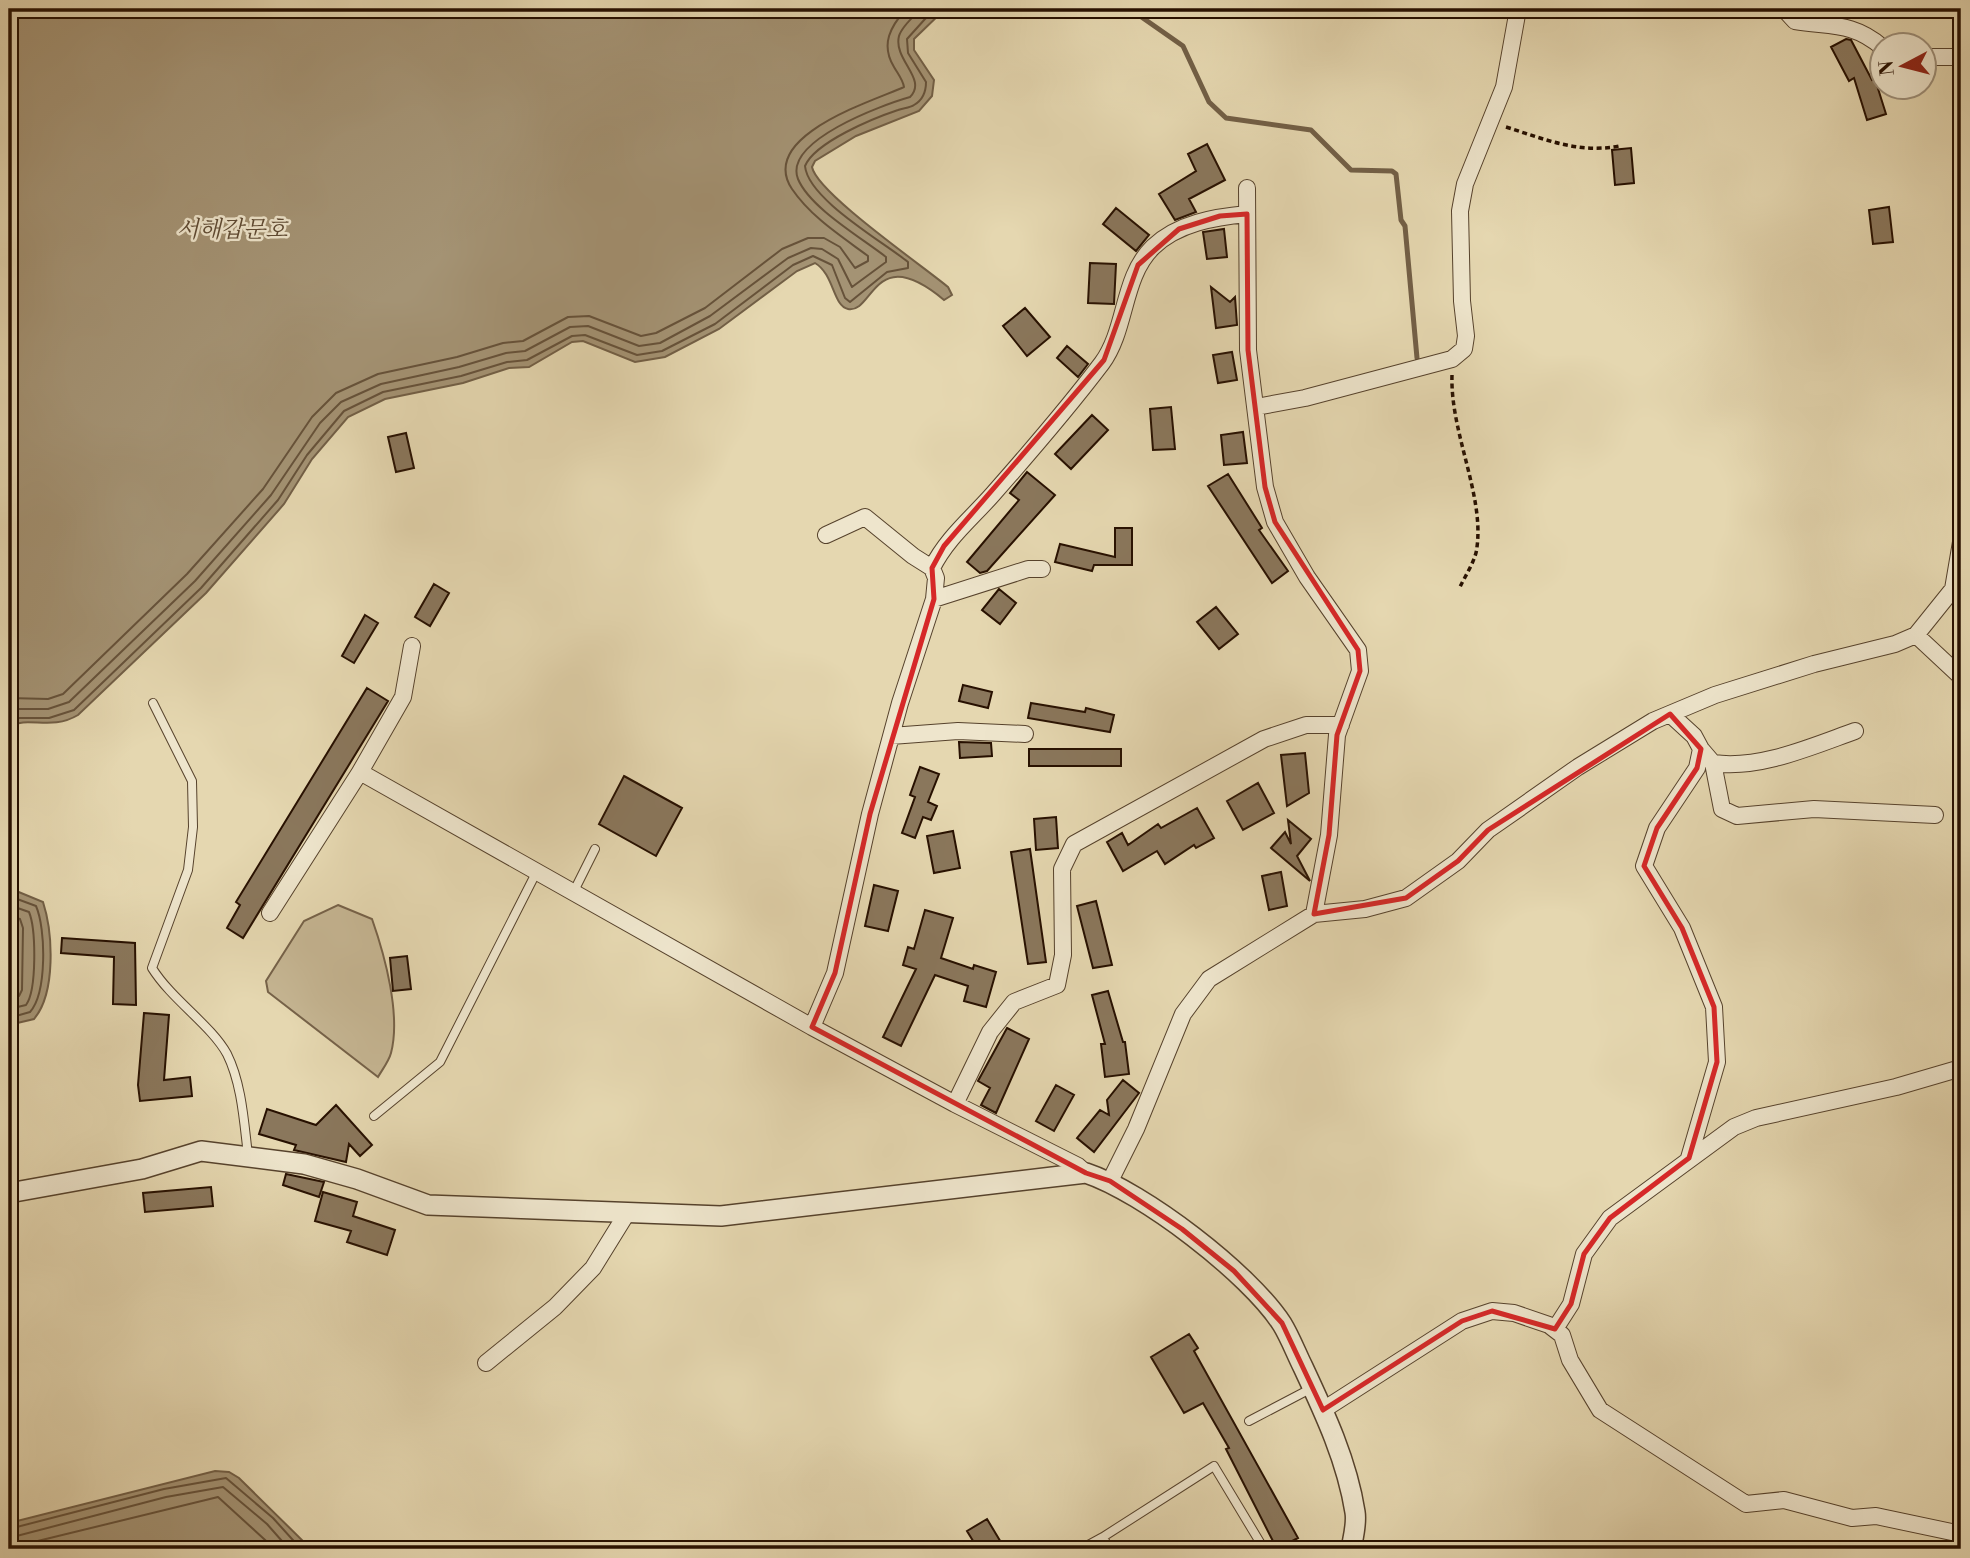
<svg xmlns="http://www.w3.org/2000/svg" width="1970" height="1558" viewBox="0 0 1970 1558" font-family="'Libre Bodoni','Noto Serif KR',serif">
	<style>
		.green { fill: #c5b592; stroke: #766249; stroke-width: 2 }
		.water { fill: #a49374; stroke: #725f46; stroke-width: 2 }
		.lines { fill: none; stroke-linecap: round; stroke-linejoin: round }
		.shore { stroke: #66523a; stroke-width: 2 }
		.stream { stroke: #725f46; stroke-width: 5 }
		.building { fill: #8a775c; stroke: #271000; stroke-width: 2 }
		.service-casing { stroke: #56422c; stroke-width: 10 }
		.minor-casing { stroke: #56422c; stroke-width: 18 }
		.tertiary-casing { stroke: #56422c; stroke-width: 22 }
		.path { stroke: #271000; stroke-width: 3.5; stroke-dasharray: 5 3.5; stroke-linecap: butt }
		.service { stroke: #eee5cc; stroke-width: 8 }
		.minor { stroke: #eee5cc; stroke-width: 16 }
		.tertiary { stroke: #eee5cc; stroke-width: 19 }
		.marked { fill: none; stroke: #d62828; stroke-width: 5; stroke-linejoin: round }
		.labels { text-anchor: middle; stroke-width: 5; stroke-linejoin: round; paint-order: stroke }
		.water-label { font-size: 23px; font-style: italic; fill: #5f4b34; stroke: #eee5cc }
	</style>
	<rect width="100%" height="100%" fill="#e5d7b0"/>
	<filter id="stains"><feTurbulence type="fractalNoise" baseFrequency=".00286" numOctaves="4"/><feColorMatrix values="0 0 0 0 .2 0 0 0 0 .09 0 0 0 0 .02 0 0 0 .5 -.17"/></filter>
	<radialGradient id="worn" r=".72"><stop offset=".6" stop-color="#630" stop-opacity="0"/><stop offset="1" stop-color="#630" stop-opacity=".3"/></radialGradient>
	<!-- green -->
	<path class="green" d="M338,905L372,919C385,956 401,1015 391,1053C389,1061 382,1070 378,1077L268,992L266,981L304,921Z"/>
	<!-- water -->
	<path class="water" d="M9,9H945L914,39V50L934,80L932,96L919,111L856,136L815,161L812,167C817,193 923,266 948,287L952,295L944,300C873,241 874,314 848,309C833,306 834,274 815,263L797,271L719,329L665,357L635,362L583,341L572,342L529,367L509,368L463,383L385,399L348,417L312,459L284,504L206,593L78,715C51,731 30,716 9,726Z
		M9,888L43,902C53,933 56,993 34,1019L9,1025Z
		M215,1471L229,1472L239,1478L311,1549H9V1523Z"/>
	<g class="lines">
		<!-- shore -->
		<path class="shore" d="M9,698L48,699L63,694L187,574L263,489L312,417L336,393L378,374L457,357L503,343L523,341L568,317L589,316L641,336L656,333L705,308L782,249L808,238H824L840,247L855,268L868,261V256C841,236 811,217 792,189C757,136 873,101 904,87C903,80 898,74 894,67C880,44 891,26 906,9
			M9,709H48L69,702L195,581L271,495L320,423L341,402L381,384L459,367L506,353L525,351L570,327L588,326L639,346L660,343L710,316L788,258L811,248L822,249L838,259L852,287L886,262V257C862,238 810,208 798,179C783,141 882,105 910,97C928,79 893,60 899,36C902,26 914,16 921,9
			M9,718H49L74,710L201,588L278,500L307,455L344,411L383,392L461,376L507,362L527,360L572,336L585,335L637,355L662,351L715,324L793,265L813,256L832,265L845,298L850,302L887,272L908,268V262C882,241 808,199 805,166C815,142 874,118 898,110C903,108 910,108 914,105C923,100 926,91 926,82L908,53L907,39L934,9
			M9,896L36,906C46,929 47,993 30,1012L9,1018
			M9,905L29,912C36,929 37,990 26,1005L9,1009
			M9,916L20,919L23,928L22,990L19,996L9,998
			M9,1529L164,1489L226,1478L273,1518L301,1549
			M9,1538L166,1497L223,1487L267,1524L289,1549
			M9,1548L218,1497L275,1549"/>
		<!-- stream -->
		<path class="stream" d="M1130,9L1183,46L1209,102L1226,118L1311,130L1351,170L1392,171L1396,174L1401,220L1405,226L1417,358"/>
	</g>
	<!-- building -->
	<path class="building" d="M1846,39L1851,40L1872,80L1875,79L1886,114L1867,120L1854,78L1849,81L1831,47Z
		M1207,144L1225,180L1189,199L1196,212L1175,220L1159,194L1196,171L1188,154Z
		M1631,148L1634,183L1615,185L1612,150Z
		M1889,207L1893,242L1873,244L1869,210Z
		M1116,208L1149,235L1136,251L1103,224Z
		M1224,229L1227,257L1207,259L1203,232Z
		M1090,263L1116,264L1114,304L1088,303Z
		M1211,287L1230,302L1235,297L1237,325L1216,328Z
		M1025,308L1050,337L1027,356L1003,326Z
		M1067,346L1088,364L1078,377L1057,358Z
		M1232,352L1237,380L1218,383L1213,355Z
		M1171,407L1175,449L1153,450L1150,409Z
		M1092,415L1108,430L1071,469L1055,454Z
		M1243,432L1247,463L1224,465L1221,435Z
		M406,433L414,468L396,472L388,437Z
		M1027,472L1055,495L987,571L980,573L967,562L1019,500L1010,493Z
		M1228,474L1262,528L1259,530L1288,571L1272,583L1208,486Z
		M1115,528H1132V565H1094L1092,571L1055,562L1060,544L1115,557Z
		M434,584L449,593L430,626L415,617Z
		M999,589L1016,603L1000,624L982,610Z
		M1216,607L1238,634L1219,649L1197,622Z
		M365,615L378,623L354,663L342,656Z
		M963,685L992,692L988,708L959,701Z
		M367,688L388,701L243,938L227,928L240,905L236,902Z
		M1031,703L1085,712L1086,708L1114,715L1110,732L1028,718Z
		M959,742L991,743L992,756L960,758Z
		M1029,749H1121V766H1029Z
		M1305,753L1309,793L1287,806L1281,755Z
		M920,767L939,774L928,802L937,806L931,820L923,817L915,838L902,833L915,797L910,795Z
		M624,776L682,808L656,856L599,824Z
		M1258,783L1274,813L1243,830L1227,801Z
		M1197,808L1214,838L1196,848L1194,845L1165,864L1157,851L1123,871L1107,842L1122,833L1128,845L1158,824L1161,828Z
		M1056,817L1058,848L1036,850L1034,819Z
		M1288,820L1311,839L1297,856L1310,881L1271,848L1285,832L1291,844Z
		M953,831L960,868L934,873L927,836Z
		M1030,849L1046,962L1028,964L1011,852Z
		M1281,872L1287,906L1269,910L1262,876Z
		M874,885L898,891L888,931L865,926Z
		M1096,901L1112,965L1093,968L1077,906Z
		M925,910L953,918L941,958L973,969L974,965L996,972L986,1007L964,1001L968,986L935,975L901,1046L883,1037L916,969L903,965L908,947L914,949Z
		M62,938L135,943L136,1005L113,1004L114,957L61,953Z
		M407,956L411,989L393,991L390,958Z
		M1108,991L1123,1042H1125L1129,1074L1105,1077L1101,1044H1105L1092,995Z
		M144,1013L169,1015L164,1080L190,1077L192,1096L140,1101L138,1085Z
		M1007,1028L1029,1039L996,1113L981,1105L990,1088L978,1081Z
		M1123,1080L1139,1093L1094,1152L1077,1138L1100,1110L1109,1115L1107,1100Z
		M1056,1085L1074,1095L1054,1131L1036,1121Z
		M336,1105L372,1145L360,1156L349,1144L346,1162L294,1150L296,1145L259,1134L267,1109L316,1125Z
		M286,1174L324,1182L319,1197L283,1185Z
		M211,1187L213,1206L145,1212L143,1193Z
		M323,1192L357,1202L353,1216L395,1230L387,1255L347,1242L351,1231L315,1221Z
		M1189,1334L1198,1348L1194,1351L1298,1538L1277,1549L1226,1449L1229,1448L1203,1403L1184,1413L1151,1357Z
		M987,1519L1005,1549H978L967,1531Z"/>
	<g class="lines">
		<defs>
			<path id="service" d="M153,703L192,781L193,827L188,870L152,968C172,1000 211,1025 227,1054C242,1084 244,1123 248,1155
				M573,893L595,849
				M374,1116L440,1062L536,873
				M1249,1421L1312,1388
				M1103,1537L1214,1466L1264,1549
				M1081,1549L1103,1537L1109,1549"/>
			<path id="minor" d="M1784,9L1795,21C1831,27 1853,22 1882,47
				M1924,57H1961
				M1247,188L1248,350L1265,487L1275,522L1307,577L1358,650L1360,671L1337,735L1329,835L1314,914
				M1256,407L1305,398L1452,359L1464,349L1466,336L1462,301L1460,211L1465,184L1504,87L1518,9
				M826,535L865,517L913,556L932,568
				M934,599L1028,569H1042
				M1916,635L1961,677
				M1670,714L1694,736L1701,749L1697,768L1657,828L1644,866L1682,928L1714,1007L1717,1062L1689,1158
				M891,736L958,731L1025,734
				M1701,749L1713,763L1722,809L1737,816L1814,809L1935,815
				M1713,763C1759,770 1813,746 1855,731
				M360,772L812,1027
				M270,913L360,772L403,697L412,646
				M955,1104L990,1032L1014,1002L1057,985L1063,955L1062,869L1074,844L1264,739L1306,725H1341
				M1086,1173L1078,1166L955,1104L812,1027L835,973L870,814L900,703L934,599L936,578L932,568C947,538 971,519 993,494C1030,452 1068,408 1102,363C1127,329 1122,277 1153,247C1178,223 1215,217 1247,214
				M1110,1181L1136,1129L1183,1014L1209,979L1314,914L1365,909L1406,898L1458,861L1488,830L1578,767L1653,721L1715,695L1814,664L1895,644L1916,635L1953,589L1961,542
				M1555,1329L1571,1304L1584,1254L1610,1218L1734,1127L1756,1118L1896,1087L1961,1068
				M486,1363L555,1307L593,1268L627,1213
				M1323,1410L1462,1321L1492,1311L1514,1313L1549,1325L1562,1335L1570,1360L1600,1410L1746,1504L1784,1500L1852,1518L1876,1516L1961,1534"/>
			<path id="tertiary" d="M9,1193L142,1169L201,1151L304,1164L357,1179L428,1205L721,1216L1086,1173C1143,1192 1249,1273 1282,1324C1290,1337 1296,1353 1303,1367C1325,1414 1347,1461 1355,1512C1357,1524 1353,1538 1351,1549"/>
		</defs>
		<!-- service casing -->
		<use href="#service" class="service-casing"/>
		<!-- minor casing -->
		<use href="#minor" class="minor-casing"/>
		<!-- tertiary casing -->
		<use href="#tertiary" class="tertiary-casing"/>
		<!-- path -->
		<path class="path" d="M1506,127C1544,139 1579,154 1619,146
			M1452,375C1450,432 1484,494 1477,547C1476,560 1465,576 1460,587"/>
		<!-- service -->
		<use href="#service" class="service"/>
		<!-- minor -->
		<use href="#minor" class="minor"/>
		<!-- tertiary -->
		<use href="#tertiary" class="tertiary"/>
	</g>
	<!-- marked area -->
	<path class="marked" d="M1247,214L1248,350L1265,487L1275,522L1358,650L1360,671L1337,735L1329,835L1314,914L1406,898L1458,861L1488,830L1670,714L1701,749L1697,768L1657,828L1644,866L1682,928L1714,1007L1717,1062L1689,1158L1610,1218L1584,1254L1571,1304L1555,1329L1492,1311L1462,1321L1323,1410L1282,1323L1234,1271L1182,1229L1110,1181L1086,1173L812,1027L835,973L870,814L934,599L932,568L944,546L1104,360L1138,265L1179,229L1220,216Z"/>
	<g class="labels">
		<!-- water labels -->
		<g class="water-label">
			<text x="232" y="237">서해갑문호</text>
		</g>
	</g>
	<!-- margin -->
	<rect width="1970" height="1558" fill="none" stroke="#e5d7b0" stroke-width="35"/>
	<rect x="10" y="10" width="1949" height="1537" fill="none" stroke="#271000" stroke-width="3.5"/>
	<rect x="18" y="18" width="1935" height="1523" fill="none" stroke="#271000" stroke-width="2"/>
	<!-- north arrow -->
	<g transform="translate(1903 66) rotate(263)"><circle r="33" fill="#eee5cc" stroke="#9e907a" stroke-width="2"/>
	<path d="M0-5L12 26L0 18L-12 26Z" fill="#8f2418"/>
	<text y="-10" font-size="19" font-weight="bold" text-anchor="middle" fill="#271000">N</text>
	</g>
	<rect width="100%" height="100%" filter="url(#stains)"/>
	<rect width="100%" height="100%" fill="url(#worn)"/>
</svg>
